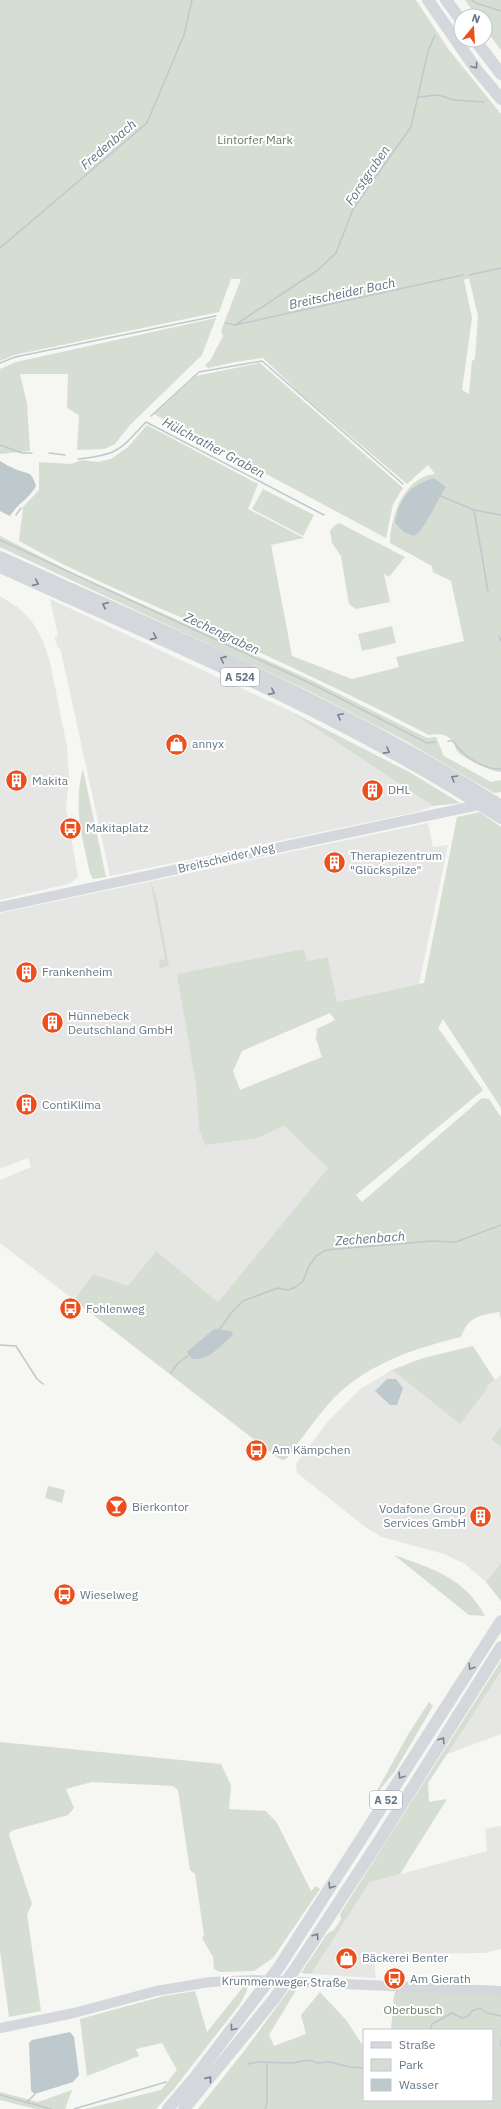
<svg xmlns="http://www.w3.org/2000/svg" width="501" height="2109" viewBox="0 0 501 2109" font-family="'IBM Plex Sans',sans-serif">
	<style>
		.built { fill: #e6e7e5 }
		.green { fill: #d6ddd2; fill-rule: evenodd }
		.water { fill: #bec9ce }
		.lines { fill: none; stroke-linecap: round; stroke-linejoin: round }
		.stream { stroke: #bec9ce; stroke-width: 1.5 }
		.major { stroke: #d4d8dc; stroke-width: 10 }
		.highway { stroke: #d4d8dc; stroke-width: 12 }
		.oneway { stroke: #748491 }
		.labels { text-anchor: middle; stroke-width: 4; stroke-linejoin: round; paint-order: stroke }
		.shield { fill: #fff; stroke: #929ea9; stroke-width: 1 }
		.shield-label { font-size: 11px; font-weight: bold; fill: #637584 }
		.park-label { font-size: 12px; fill: #677b62; stroke: #fff }
		.poi-label { font-size: 12px; fill: #637584; stroke: #fff; text-anchor: start }
		.street-label { font-size: 12px; fill: #637584; stroke: #fff }
		.water-label { font-size: 13px; font-style: italic; fill: #5f7781; stroke: #fff }
	</style>
	<rect width="100%" height="100%" fill="#f6f6f2"/>
	<!-- built -->
	<path class="built" d="M0,596L19,608L33,623L43,641L50,662L67,747L69,777L66,809L78,876L75,880L68,884L0,900Z
		M50,599L288,710L433,806L417,812L110,876L60,647L58,648L54,637L58,636Z
		M428,823L433,847L448,845L419,984L337,1002L328,957L307,961L304,949L196,1085L198,1106L258,1138L284,1126L329,1168L218,1302L156,1252L128,1287L93,1274L74,1300L0,1243V1180L31,1167L28,1158L0,1169V913Z
		M392,1370L460,1423L487,1389L488,1385L501,1375V1426L491,1439L501,1447V1563L486,1582L465,1564L444,1554L382,1537L368,1529L297,1473L296,1464L329,1420L359,1390Z
		M501,1673V1734L445,1755Z
		M501,1826V1949L485,1953L373,1954L376,1978L311,1974L370,1882L487,1851L485,1829Z"/>
	<!-- green -->
	<path class="green" d="M0,0H416L449,50L501,114V772C494,773 463,758 458,752C456,750 455,746 454,743C449,734 438,733 429,735C355,697 281,661 205,628C143,600 79,575 19,541L23,507L39,490V462L71,464L82,460L98,462L111,459L128,447L147,425L258,484L248,509L304,538L271,545L292,656L352,679L399,667L396,657L464,641L451,581L433,572L432,566L390,543C390,517 404,477 435,474L428,465L407,484L302,395L263,358L235,362L208,368L205,365L210,361L223,336L221,331L241,279H231L219,312L14,355L0,361ZM469,278L478,316L475,359L472,361L469,394L462,390L472,318L464,280Z
		M465,0H501V50L485,29V16H476Z
		M216,318L202,355L130,425L115,444L104,449L77,450L79,415L67,408L68,374H20L27,403L30,451L0,454V369L16,362Z
		M260,363L403,488L393,504L386,538L154,414L196,376Z
		M263,489L314,515L303,536L252,509Z
		M339,523L405,557L389,577L384,574L390,602L356,609L349,604L341,556L332,543L330,531L334,526Z
		M0,536L75,574L311,680L427,738L436,737L444,756L491,782L501,780V792L494,793L404,740L309,691L0,547Z
		M392,626L396,643L362,651L358,634Z
		M288,710L411,773L460,803L433,806Z
		M83,769L106,877L93,879L90,873C82,838 73,805 83,769Z
		M480,812L501,827V1108L443,1019L438,1028L483,1090L356,1195L362,1202L482,1098L489,1099L501,1117V1319L499,1312C478,1316 469,1316 461,1337C411,1349 360,1366 326,1407C312,1423 300,1441 287,1458L283,1460L278,1458L74,1300L93,1274L128,1286L156,1251L218,1302L328,1168L284,1126L258,1138L205,1145L199,1129L196,1085L177,974L304,949L307,961L328,957L337,1002L424,983L457,817ZM330,1013L335,1020L317,1029L316,1039L322,1057L240,1090L233,1071L242,1051Z
		M150,879L156,896L169,966L160,968L159,960L165,959Z
		M473,1346L495,1380L488,1385L487,1389L460,1424L392,1370L423,1358Z
		M501,1426V1447L491,1439Z
		M48,1486L65,1490L62,1503L45,1498Z
		M394,1555C433,1569 464,1577 485,1616L469,1615Z
		M501,1563V1601L486,1582Z
		M501,1661V1672L428,1783L429,1802L447,1799L400,1874L370,1882L311,1974L301,1973L327,1934L334,1930L341,1919L340,1914Z
		M429,1702L433,1706L395,1771L373,1798L409,1733Z
		M0,1742L221,1764L231,1785L229,1809L266,1811L277,1823L311,1891L316,1886L320,1889L273,1958L254,1971L220,1972L214,1969L213,1957L202,1938L204,1935L195,1874L190,1870L178,1790L173,1786L92,1782L66,1789L74,1808L68,1815L11,1831L9,1835L32,1904L27,1914L41,2011L9,2017L0,1951Z
		M292,1986L296,1990L269,2035L274,2046L306,2034L301,2015L320,1992L346,2020L364,2047V2100H492V2030H391L394,1995L397,1989L501,1995V2109H198L245,2050Z
		M243,1987L248,1988L240,2004L173,2090L156,2109H85L161,2090L177,2070L162,2043L136,2049L139,2056L87,2076L80,2019L164,1996L195,1991L207,2032Z
		M72,2090L65,2109H36L0,2100V2092L38,2102Z"/>
	<!-- water -->
	<path class="water" d="M0,461C5,464 10,467 15,469C28,475 31,469 36,486C29,499 18,503 10,516L0,511Z
		M434,478L446,487C437,500 425,530 414,536L404,532L395,523C399,498 410,485 434,478Z
		M214,1329L231,1331L233,1335C220,1346 209,1361 192,1359L187,1352Z
		M387,1379H396L403,1388L397,1405H390L375,1391Z
		M70,2032L74,2037L79,2075L73,2082L35,2094L31,2091L29,2043L32,2040Z"/>
	<g class="lines">
		<!-- stream -->
		<path class="stream" d="M472,0L476,3L501,11
			M418,97L438,95L454,100L484,102
			M0,248L147,123L184,35L192,0
			M469,275L501,268
			M225,323L235,325L463,275
			M235,325L318,270L336,253L353,209L411,127L428,51L435,35
			M0,363L15,357L216,316
			M151,416L199,372L262,361L403,484
			M0,445L22,453H32
			M49,453L65,455
			M78,459C118,455 120,450 146,422L324,515
			M438,495L474,510L501,515
			M474,510L488,591
			M16,515L21,508
			M0,540L316,686L427,743L435,742
			M499,636L501,641
			M448,741H453C462,755 483,770 501,769
			M219,1330L232,1312L243,1301L278,1288L288,1290L296,1287L303,1281L309,1266L316,1256L326,1250L431,1241L456,1242L501,1225
			M0,1345L16,1346L37,1379L43,1384
			M171,1373L177,1364L190,1354
			M416,2030H421
			M430,2030L432,2024L452,2013L462,2018L468,2016L472,2011L480,2008L487,2013L501,2016
			M501,2040V2046
			M248,2064L259,2062L292,2063L310,2060L317,2063L330,2062L349,2067L364,2068
			M0,2095L51,2109
			M27,2102L35,2094
			M74,2109L166,2082
			M265,2109L267,2103V2063"/>
		<!-- major -->
		<path class="major" d="M0,907L483,804
			M0,2028L74,2013L156,1991L210,1982L255,1980L501,1991"/>
		<!-- highway -->
		<path class="highway" d="M428,0L476,69L501,99
			M446,0L461,20
			M475,40L501,74
			M0,557C169,634 344,705 501,806
			M0,567C169,644 346,716 501,818
			M168,2109L196,2076L279,1967L501,1621
			M184,2109L274,1999L295,1969L377,1844L501,1647"/>
	</g>
	<!-- one-way arrows -->
	<defs><path id="oneway-chevron" d="M-2-3.5L2.5 0L-2 3.5" fill="none" stroke-width="1.6" stroke-linecap="round" stroke-linejoin="round"/></defs>
	<g class="oneway">
		<use href="#oneway-chevron" transform="translate(475 66) rotate(54)"/>
		<use href="#oneway-chevron" transform="translate(36 583) rotate(24)"/>
		<use href="#oneway-chevron" transform="translate(105 605) rotate(-156)"/>
		<use href="#oneway-chevron" transform="translate(154 637) rotate(24)"/>
		<use href="#oneway-chevron" transform="translate(223 659) rotate(-156)"/>
		<use href="#oneway-chevron" transform="translate(272 692) rotate(26)"/>
		<use href="#oneway-chevron" transform="translate(340 716) rotate(-153)"/>
		<use href="#oneway-chevron" transform="translate(387 751) rotate(29)"/>
		<use href="#oneway-chevron" transform="translate(454 778) rotate(-150)"/>
		<use href="#oneway-chevron" transform="translate(471 1667) rotate(123)"/>
		<use href="#oneway-chevron" transform="translate(442 1740) rotate(-58)"/>
		<use href="#oneway-chevron" transform="translate(401 1776) rotate(123)"/>
		<use href="#oneway-chevron" transform="translate(331 1886) rotate(123)"/>
		<use href="#oneway-chevron" transform="translate(316 1936) rotate(-57)"/>
		<use href="#oneway-chevron" transform="translate(233 2028) rotate(128)"/>
		<use href="#oneway-chevron" transform="translate(209 2079) rotate(-51)"/>
	</g>
	<!-- icons -->
	<defs>
		<symbol id="shop-disc" viewBox="-11 -11 22 22"><circle r="9.5" fill="#ec4f1b" stroke="#fff"/><path d="M-5-2.5h2.3a2.7 3.5 0 0 1 5.4 0H5L5.5 6h-11ZM-1.5-2.5h3a1.5 2.3 0 0 0-3 0Z" fill="#fff"/></symbol>
		<symbol id="building-disc" viewBox="-11 -11 22 22"><circle r="9.5" fill="#ec4f1b" stroke="#fff"/><path d="M-4-6H4V6H1V3H-1V6H-4ZM-2.5-4.3h1.7v1.8h-1.7ZM.8-4.3h1.7v1.8H.8ZM-2.5-1h1.7V.8h-1.7ZM.8-1h1.7V.8H.8Z" fill="#fff"/></symbol>
		<symbol id="bus-disc" viewBox="-11 -11 22 22"><circle r="9.5" fill="#ec4f1b" stroke="#fff"/><path d="M-5-6H5V4H4V6H2V4H-2V6H-4V4H-5ZM-3.5-4V0h7V-4ZM-3.5 1.2v1.5H-2V1.2ZM2 1.2v1.5H3.5V1.2Z" fill="#fff"/></symbol>
		<symbol id="bar-disc" viewBox="-11 -11 22 22"><circle r="9.5" fill="#ec4f1b" stroke="#fff"/><path d="M-6-5H6L.8 .8V4.5H3.5V6h-7V4.5H-.8V.8Z" fill="#fff"/></symbol>
	</defs>
	<g fill-rule="evenodd">
		<use href="#shop-disc" x="164" y="732" width="25" height="25"/>
		<use href="#building-disc" x="4" y="768" width="25" height="25"/>
		<use href="#building-disc" x="360" y="778" width="25" height="25"/>
		<use href="#bus-disc" x="58" y="816" width="25" height="25"/>
		<use href="#building-disc" x="322" y="850" width="25" height="25"/>
		<use href="#building-disc" x="14" y="960" width="25" height="25"/>
		<use href="#building-disc" x="40" y="1010" width="25" height="25"/>
		<use href="#building-disc" x="14" y="1092" width="25" height="25"/>
		<use href="#bus-disc" x="58" y="1296" width="25" height="25"/>
		<use href="#bus-disc" x="244" y="1438" width="25" height="25"/>
		<use href="#bar-disc" x="104" y="1494" width="25" height="25"/>
		<use href="#building-disc" x="468" y="1504" width="25" height="25"/>
		<use href="#bus-disc" x="52" y="1582" width="25" height="25"/>
		<use href="#shop-disc" x="334" y="1946" width="25" height="25"/>
		<use href="#bus-disc" x="382" y="1966" width="25" height="25"/>
	</g>
	<g class="labels">
		<!-- shield labels -->
		<g class="shield">
			<rect x="221" y="668" width="38" height="18" rx="3"/>
			<rect x="370" y="1791" width="32" height="18" rx="3"/>
		</g>
		<g class="shield-label">
			<text x="240" y="681">A 524</text>
			<text x="386" y="1804">A 52</text>
		</g>
		<!-- park labels -->
		<g class="park-label">
			<text x="255" y="144">Lintorfer Mark</text>
			<text x="413" y="2014">Oberbusch</text>
		</g>
		<!-- poi labels -->
		<g class="poi-label">
			<text x="192" y="748">annyx</text>
			<text x="32" y="785">Makita</text>
			<text x="388" y="794">DHL</text>
			<text x="86" y="832">Makitaplatz</text>
			<text x="350" y="860">Therapiezentrum<tspan x="350" dy="14">"Glückspilze"</tspan></text>
			<text x="42" y="976">Frankenheim</text>
			<text x="68" y="1020">Hünnebeck<tspan x="68" dy="14">Deutschland GmbH</tspan></text>
			<text x="42" y="1109">ContiKlima</text>
			<text x="86" y="1313">Fohlenweg</text>
			<text x="272" y="1454">Am Kämpchen</text>
			<text x="132" y="1511">Bierkontor</text>
			<text x="466" y="1513" text-anchor="end">Vodafone Group<tspan x="466" dy="14">Services GmbH</tspan></text>
			<text x="80" y="1599">Wieselweg</text>
			<text x="362" y="1962">Bäckerei Benter</text>
			<text x="410" y="1983">Am Gierath</text>
		</g>
		<!-- street labels -->
		<g class="street-label">
			<text transform="translate(226 858) rotate(-13)" y="4">Breitscheider Weg</text>
			<text transform="translate(284 1982) rotate(1)" y="4">Krummenweger Straße</text>
		</g>
		<!-- water labels -->
		<g class="water-label">
			<text transform="translate(108 144) rotate(-41)" y="5">Fredenbach</text>
			<text transform="translate(367 175) rotate(-56)" y="5">Forstgraben</text>
			<text transform="translate(342 293) rotate(-12)" y="5">Breitscheider Bach</text>
			<text transform="translate(214 447) rotate(28)" y="5">Hülchrather Graben</text>
			<text transform="translate(222 633) rotate(25)" y="5">Zechengraben</text>
			<text transform="translate(370 1238) rotate(-4)" y="5">Zechenbach</text>
		</g>
	</g>
	<!-- legend -->
	<rect x="363" y="2029" width="130" height="72" fill="#ffffff" stroke="#c1c8ce"/>
	<rect x="371" y="2042" width="20" height="6" fill="#d4d8dc" stroke="#c1c8ce"/>
	<text x="399" y="2049" font-size="12" fill="#637584">Straße</text>
	<rect x="371" y="2059" width="20" height="12" fill="#d6ddd2" stroke="#c1c8ce"/>
	<text x="399" y="2069" font-size="12" fill="#637584">Park</text>
	<rect x="371" y="2079" width="20" height="12" fill="#bec9ce" stroke="#c1c8ce"/>
	<text x="399" y="2089" font-size="12" fill="#637584">Wasser</text>
	<!-- north arrow -->
	<g transform="translate(473 28) rotate(18)"><circle r="19" fill="#ffffff" stroke="#c1c8ce"/>
	<path d="M0-3L7 15L0 10L-7 15Z" fill="#ec4f1b"/>
	<text y="-6" font-size="11" font-weight="bold" text-anchor="middle" fill="#637584">N</text>
	</g>
</svg>
